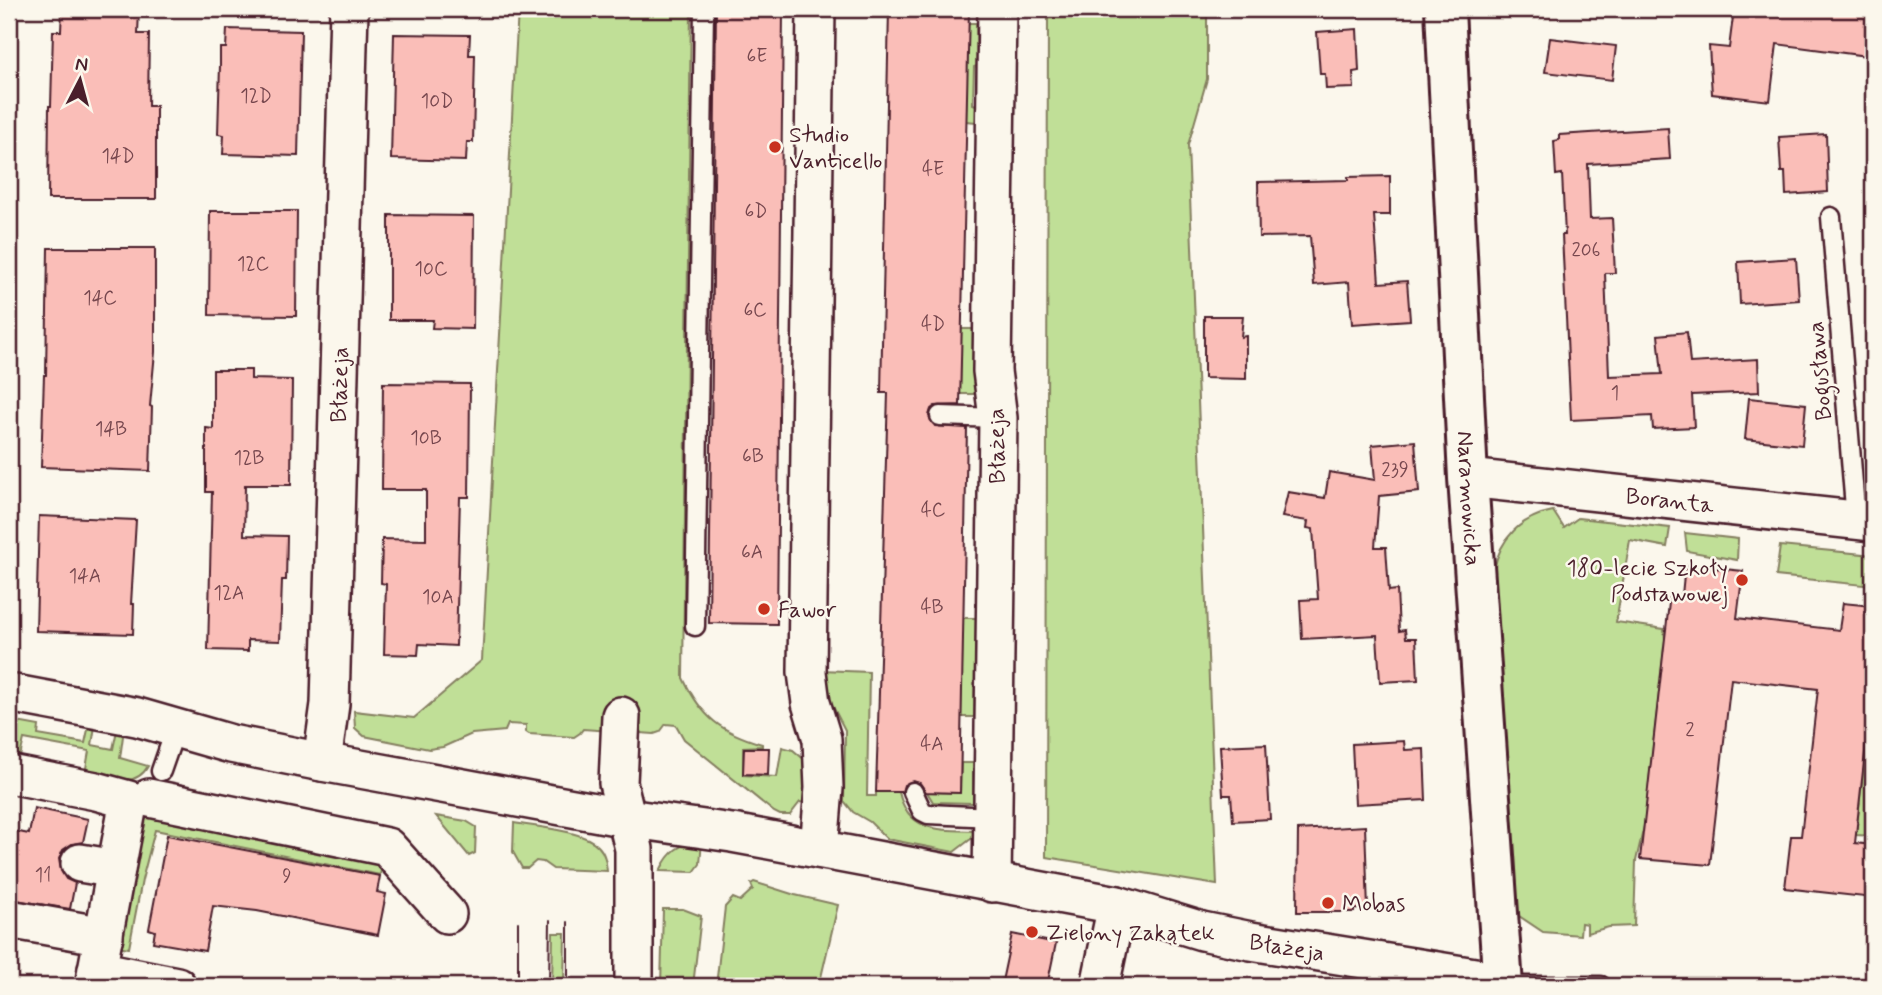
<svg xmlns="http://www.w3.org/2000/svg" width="1882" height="995" viewBox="0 0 1882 995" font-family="Mynerve,sans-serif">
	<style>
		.green { fill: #c0df97; stroke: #857f61; stroke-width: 2 }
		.building { fill: #fabeb8; stroke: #4a1f2b; stroke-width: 2 }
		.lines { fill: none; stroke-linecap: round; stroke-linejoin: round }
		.service-casing { stroke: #4a1f2b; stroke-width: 23 }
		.minor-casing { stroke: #4a1f2b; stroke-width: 42 }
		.tertiary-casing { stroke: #4a1f2b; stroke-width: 44 }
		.service { stroke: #fbf7ec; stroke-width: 18 }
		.minor { stroke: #fbf7ec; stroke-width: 37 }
		.tertiary { stroke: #fbf7ec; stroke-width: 38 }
		.tram { stroke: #4a1f2b; stroke-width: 2 }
		.poi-dot { fill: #c8321e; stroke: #fbf7ec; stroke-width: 2.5 }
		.labels { text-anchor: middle; stroke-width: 5; stroke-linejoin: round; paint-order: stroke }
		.number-label { font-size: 19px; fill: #76474e }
		.poi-label { font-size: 23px; fill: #4a1f2b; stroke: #fbf7ec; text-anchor: start }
		.street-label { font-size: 23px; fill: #4a1f2b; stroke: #fbf7ec }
	</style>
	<rect width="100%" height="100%" fill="#fbf7ec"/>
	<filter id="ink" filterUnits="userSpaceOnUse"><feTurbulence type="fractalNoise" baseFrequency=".0143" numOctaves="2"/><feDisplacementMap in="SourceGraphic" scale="14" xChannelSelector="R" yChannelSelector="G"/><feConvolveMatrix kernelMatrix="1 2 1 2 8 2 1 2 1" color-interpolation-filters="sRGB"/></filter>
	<g filter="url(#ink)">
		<!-- green -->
		<path class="green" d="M518,9H691L683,678C702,718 721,732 762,744V746L743,747V775L777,777L782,747L793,750L806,761L810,804L800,802L790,815H780L774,812L684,739L676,725L666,724L660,732L654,734L583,729L580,733L574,737L529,734L526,732V725L508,724L505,731L472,734L443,747L429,749L364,736L355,728L354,711L414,718L482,660Z
			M1048,9H1207V79L1188,145L1217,885L1046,857Z
			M968,23H976L977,66L974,67L973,104L976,105V122L966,121Z
			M961,329H974V373L979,394H960Z
			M1553,511L1564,528L1578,518L1670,528L1667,547L1630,540L1616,622L1664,629L1665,640L1644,826L1636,861L1634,926L1609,927L1587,933V924L1581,923L1580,935L1543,932L1513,912L1515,889L1494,570C1500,538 1521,517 1553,511Z
			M1685,533L1738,539L1737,560L1687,551Z
			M1780,546L1873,555V586L1776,576Z
			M963,618H976L974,717H961Z
			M821,670L869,672L867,796H876V792H899C908,833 941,830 976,831V835L954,852L887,839L870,822L853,812L844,801L845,730L829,699L823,682Z
			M1873,680V836L1856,835Z
			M17,722L39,726L38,735L85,743L89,725L95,726L92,745L113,749L117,730L123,736L120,758L148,766C135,790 107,778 85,774L89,751L24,739L19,761L9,758V727Z
			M961,763H973V803L933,802L927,792L960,793Z
			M150,815L384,858L380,875L155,830L142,880L129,948L117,946L142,823Z
			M436,816L466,821L476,827L475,853L469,856Z
			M514,823C536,827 583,830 598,846C605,853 606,862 607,871L553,869L543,862L536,861L528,868H522L513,852Z
			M702,841L700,864L694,872L660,871C669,851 680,843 702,841Z
			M754,882L795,895L838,905L819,986H716L725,907L733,898L740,901L753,889L751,884Z
			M663,909H683L701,916L693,986H661Z
			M553,933H565L564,986H552Z"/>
		<!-- building -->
		<path class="building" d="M62,9H139L138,34H149L148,106H156V199H48L49,106H51L53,31H61Z
			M716,9H783L777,624L709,623Z
			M889,9H969L960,405L935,406L931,409L929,416L935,426L967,428L960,793L926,792L920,783L913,781L904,785L902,792H876L888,393H881Z
			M1734,9H1872L1867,56L1777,44L1770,101L1712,94L1709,46L1729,48Z
			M227,29L301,31L298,156L223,154L224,135L218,134L220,65V48H226Z
			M1357,29L1359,71L1353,72L1354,88L1326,89L1325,74H1320L1317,32Z
			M394,34L470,35L469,55H475L473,142H467L466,161L391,159Z
			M1550,38L1616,46L1612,80L1545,72Z
			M1668,128L1670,159L1588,164L1590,219L1612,218L1615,273H1605L1609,376L1662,374L1658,335L1687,332L1690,363L1758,359L1759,392L1692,395L1694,427L1653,429L1652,416L1571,420L1562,235H1565L1562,174L1556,175L1554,141L1559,140V135Z
			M1826,134L1828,192L1786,195L1785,172H1781L1779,137Z
			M1390,176V215H1374L1379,283L1407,281L1410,320L1352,324L1349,282L1314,285L1310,236L1259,237L1258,182L1348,180V177Z
			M210,211H297L296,316L209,315Z
			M389,215L474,216L473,329L432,328L433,320H389Z
			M48,248H155V352L150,406L152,407L150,471L41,467L44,375H46Z
			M1796,258L1799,300L1740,304L1738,262Z
			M1204,316H1243L1241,337L1246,336V379L1204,378Z
			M213,370H251V379L292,380L291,485H245L244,535L287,536L286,580H282L280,641L248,640V651L208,650L212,492H206V428L213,429Z
			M383,383L470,384L469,497H460L456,646L419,644L418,655L384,654L386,584L381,583L382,539L426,540V490H382Z
			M1749,398L1806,404L1802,445L1745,439Z
			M1415,441L1419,492L1379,496L1375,547H1386L1389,591L1397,590L1399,631L1405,630L1406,638H1416L1418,680L1380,682L1377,635L1302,639L1300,600L1318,599L1313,529L1307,528L1308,521L1282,517L1288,492L1325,498L1329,472L1375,480L1372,445Z
			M39,516L136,520L131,604H134L133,634L36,631Z
			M1685,565L1743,571L1737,618L1839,630L1843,603L1873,606V680L1855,843L1873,845V898L1785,888L1791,836H1801L1818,689L1731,679L1710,865L1640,859L1670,594L1682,595Z
			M1404,741L1405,750L1424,749L1426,800L1355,804L1352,744Z
			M1266,744L1270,819L1233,821L1231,795H1223L1220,746Z
			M744,748H769L768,775L743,774Z
			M34,808L88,819L83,842L72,844L63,850L59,859L61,871L66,879L75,883L70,909L9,899V830L29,834Z
			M1365,826L1368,910L1354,909V912H1297L1298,830Z
			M167,835L380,876L377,892L386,894L378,935L257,911L213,906L205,951L153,942L155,931L149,929Z
			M1012,934L1056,943L1047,986H1001Z"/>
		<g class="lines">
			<defs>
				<path id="service" d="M1831,217L1856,520
					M940,416L998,418
					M695,626L704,9
					M161,771L176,728
					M913,792L922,811L928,814L993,817
					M1515,986H1601"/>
				<g id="minor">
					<path d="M816,9L807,672L811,703L822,739L824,788L819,849"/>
					<path id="s1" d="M1468,478L1873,522"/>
					<path id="s2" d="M9,693L137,717L231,744L322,762L627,818L732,833L1117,905L1202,931L1251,941L1481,978L1502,976"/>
					<path d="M621,716L618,783L634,849V986"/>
					<path id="s3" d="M322,762L330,704L349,9"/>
					<path d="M9,774L96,791L129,800L94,986"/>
					<path d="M149,798L387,847L447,914"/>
					<path d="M80,863L116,869"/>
					<path d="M992,883L998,418L992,371L997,9"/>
					<path d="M9,919L104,936"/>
					<path d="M97,970L177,986"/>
					<path d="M1100,986L1117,905"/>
				</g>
				<g id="tertiary">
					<path id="s4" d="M1445,9L1468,478L1503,986"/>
				</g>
			</defs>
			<!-- service casing -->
			<use href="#service" class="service-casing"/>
			<!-- minor casing -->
			<use href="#minor" class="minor-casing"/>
			<!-- tertiary casing -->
			<use href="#tertiary" class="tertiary-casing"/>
			<!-- service -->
			<use href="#service" class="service"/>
			<!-- minor -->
			<use href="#minor" class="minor"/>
			<!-- tertiary -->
			<use href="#tertiary" class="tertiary"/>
			<!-- tram -->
			<path class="tram" d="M568,922V986
				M518,986V922
				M549,986L550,920"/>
		</g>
	</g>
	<!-- markers -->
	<g class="poi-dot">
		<circle cx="775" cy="147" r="7"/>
		<circle cx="1742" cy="580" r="7"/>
		<circle cx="764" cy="609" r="7"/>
		<circle cx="1328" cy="903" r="7"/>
		<circle cx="1032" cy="932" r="7"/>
	</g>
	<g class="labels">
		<!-- number labels -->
		<g class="number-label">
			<text x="757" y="62">6E</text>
			<text x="256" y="102">12D</text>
			<text x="437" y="107">10D</text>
			<text x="118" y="162">14D</text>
			<text x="933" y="175">4E</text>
			<text x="756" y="217">6D</text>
			<text x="1586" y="256">206</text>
			<text x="253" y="270">12C</text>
			<text x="431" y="275">10C</text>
			<text x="100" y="304">14C</text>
			<text x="755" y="316">6C</text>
			<text x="933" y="330">4D</text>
			<text x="1615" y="399">1</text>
			<text x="111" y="435">14B</text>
			<text x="426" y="444">10B</text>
			<text x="753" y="462">6B</text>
			<text x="249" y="464">12B</text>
			<text x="1395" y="476">239</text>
			<text x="933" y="516">4C</text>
			<text x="752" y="558">6A</text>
			<text x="85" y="582">14A</text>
			<text x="229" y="599">12A</text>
			<text x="438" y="603">10A</text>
			<text x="932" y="613">4B</text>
			<text x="1690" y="736">2</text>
			<text x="932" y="750">4A</text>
			<text x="43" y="881">11</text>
			<text x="287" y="882">9</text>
		</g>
		<!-- poi labels -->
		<g class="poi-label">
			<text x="789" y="142">Studio<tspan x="789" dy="26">Vanticello</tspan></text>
			<text x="1728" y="575" text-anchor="end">180-lecie Szkoły<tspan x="1728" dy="26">Podstawowej</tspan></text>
			<text x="778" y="617">Fawor</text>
			<text x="1342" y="911">Mobas</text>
			<text x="1046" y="940">Zielony Zakątek</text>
		</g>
		<!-- street labels -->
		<g class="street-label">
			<text transform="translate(1819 371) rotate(-95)" y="8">Bogusława</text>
			<text dy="8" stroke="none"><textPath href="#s3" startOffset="378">Błażeja</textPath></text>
			<text transform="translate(996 446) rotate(-91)" y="8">Błażeja</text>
			<text dy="8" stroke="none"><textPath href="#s4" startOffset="490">Naramowicka</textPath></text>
			<text dy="8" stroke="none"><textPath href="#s1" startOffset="203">Boranta</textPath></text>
			<text dy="8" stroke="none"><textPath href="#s2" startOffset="1304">Błażeja</textPath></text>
		</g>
	</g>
	<!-- margin -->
	<rect width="1882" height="995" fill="none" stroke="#fbf7ec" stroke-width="35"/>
	<rect x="18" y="18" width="1847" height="960" fill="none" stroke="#4a1f2b" stroke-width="2.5" filter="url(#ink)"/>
	<!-- north arrow -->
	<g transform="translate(80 80) rotate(6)" stroke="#fbf7ec" stroke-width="5" paint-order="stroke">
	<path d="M0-5L12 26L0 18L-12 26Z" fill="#4a1f2b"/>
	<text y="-10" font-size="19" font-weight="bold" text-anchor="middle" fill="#4a1f2b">N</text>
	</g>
</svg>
